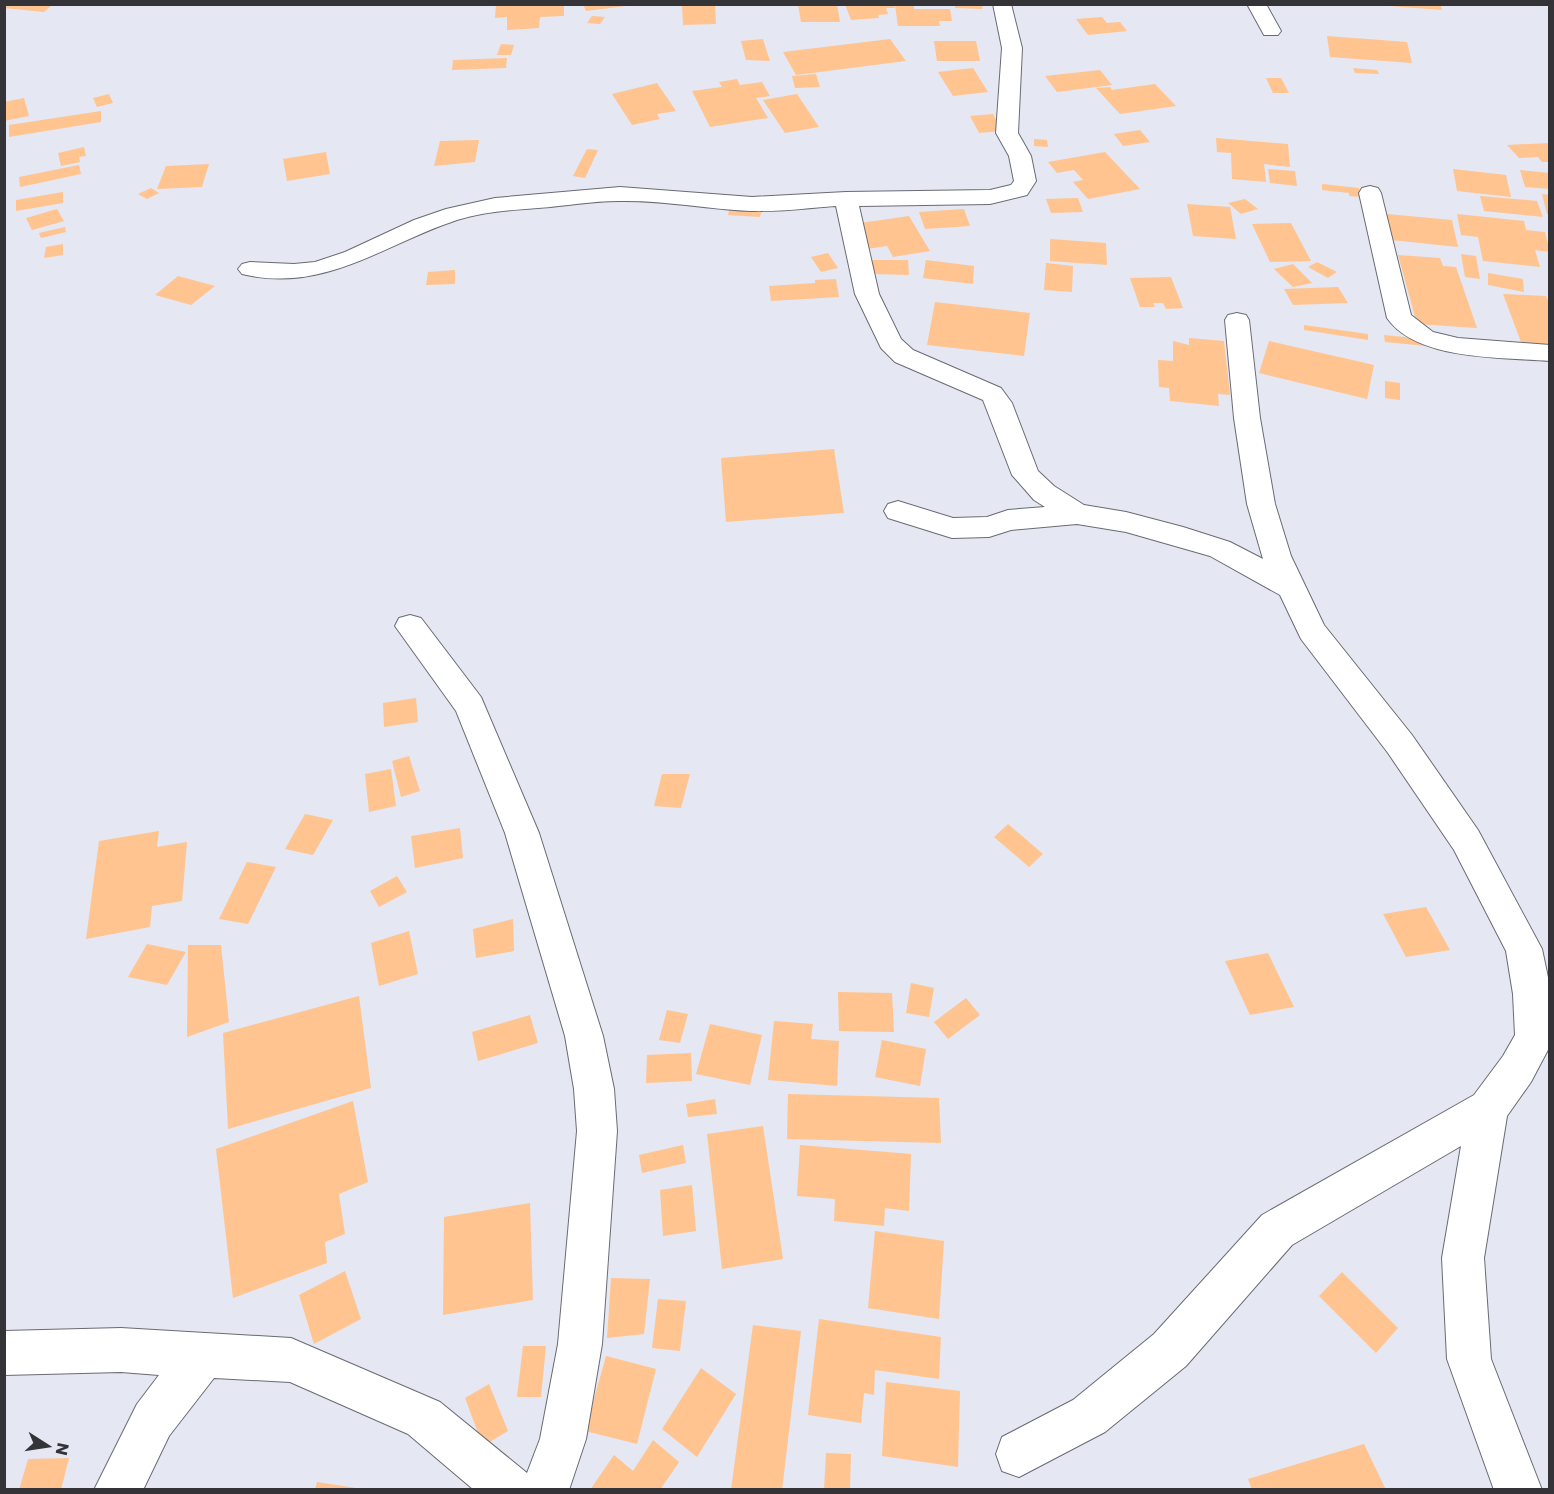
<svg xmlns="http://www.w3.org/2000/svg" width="1554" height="1494" viewBox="0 0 1554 1494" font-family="Poppins,sans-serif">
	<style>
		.building { fill: #ffc490 }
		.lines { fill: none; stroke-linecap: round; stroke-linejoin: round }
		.street-casing { stroke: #696b74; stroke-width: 2 }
		.street { fill: #fff; fill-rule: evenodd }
	</style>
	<rect width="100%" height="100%" fill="#e5e7f2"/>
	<!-- building -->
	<path class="building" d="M4,4H53L44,12L4,8Z
		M505,4H564V16L540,17L539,28L507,30V17L495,18L496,5Z
		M583,4H625V6L586,11Z
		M715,4L716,24L683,25L682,5Z
		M798,4H837L840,22H801Z
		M845,4H893L895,8H886L888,14L878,15L879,18L851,20Z
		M955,4H983L982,9L955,8Z
		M1390,4H1440L1442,10L1390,6Z
		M895,5H914V9H950L952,21H939L940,26H898Z
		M592,16L605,17L600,24L587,23Z
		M1102,17L1107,23L1120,22L1127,31L1088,35L1076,19Z
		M1327,36L1407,42L1412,63L1330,57Z
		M763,39L770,61L746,60L741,41Z
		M890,39L906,61L796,75L783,52Z
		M934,41H976L980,61H937Z
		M501,44L514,45L511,55H497Z
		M507,58L506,68L452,70L453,60Z
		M973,68L988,92L953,96L938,72Z
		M1353,68L1377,70L1379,74L1355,73Z
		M1100,70L1112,85L1057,92L1045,76Z
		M816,74L820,87L795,88L792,76Z
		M1266,78H1281L1289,93H1273Z
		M737,79L740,85L762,82L770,96L756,98L768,118L710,127L692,91L722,87L719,82Z
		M657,83L676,111L657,114L660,119L632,125L612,94Z
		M1155,84L1176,106L1120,114L1096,88L1110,87L1112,90Z
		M109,94L113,103L97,107L93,98Z
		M797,94L819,127L785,133L763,100Z
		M24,98L29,116L4,121V102Z
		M101,111V122L9,137V125Z
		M993,114L1002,131L979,133L970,116Z
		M1140,130L1150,142L1123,146L1114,134Z
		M1216,138L1288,144L1290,167L1264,164L1266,182L1232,179L1231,153L1217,152Z
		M1034,139L1047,140L1048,147L1034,146Z
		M479,140L475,162L434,166L440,141Z
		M1550,143V162H1542L1538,157L1519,158L1507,145Z
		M84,147L86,156L79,157L80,162L61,166L58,153Z
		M587,149L598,150L585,178L573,176Z
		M326,152L330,174L287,181L283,159Z
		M1105,152L1140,189L1088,199L1073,182L1083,180L1074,170L1057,173L1048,162Z
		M209,164L202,187L157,189L166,166Z
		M79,165L81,174L20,187L19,177Z
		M1268,169L1295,171L1297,186L1270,183Z
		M1453,169L1506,175L1511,197L1457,191Z
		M1520,170L1550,173V189L1525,187Z
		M1322,184L1359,188L1360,197L1349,196V193L1322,190Z
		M151,188L159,193L147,199L138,194Z
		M63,192V203L16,211V200Z
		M1542,194L1550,195V214H1547Z
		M1480,196L1537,201L1543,217L1484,211Z
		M1078,198L1083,212L1051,213L1046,199Z
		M1245,199L1258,209L1241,214L1228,203Z
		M1187,204L1230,207L1236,239L1193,236Z
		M730,207L762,209L760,217L728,215Z
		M57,209L64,221L32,230L26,218Z
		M964,209L970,226L925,229L919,212Z
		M1387,214L1452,220L1458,247L1391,240Z
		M1457,214L1524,221L1526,230L1545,232L1550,252L1535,250L1540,267L1483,261L1478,237L1461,235Z
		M909,216L930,251L893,257L887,246L867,249L853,224Z
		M1291,223L1311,261L1270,262L1252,224Z
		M65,227L66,232L41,238L39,233Z
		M1050,239L1106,243L1107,265L1050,261Z
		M63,244V255L44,258L46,247Z
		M828,253L838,268L821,272L811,257Z
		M1461,254L1476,256L1480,279L1465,277Z
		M1398,255L1440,258L1443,266L1456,267L1477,328L1417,324Z
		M871,260H908L909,275L872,274Z
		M926,260L974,266L973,284L923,278Z
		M1317,262L1337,272L1328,278L1308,267Z
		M1046,263L1073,266L1072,292L1044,290Z
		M1293,264L1312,283L1293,287L1274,269Z
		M455,270V284L426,285L428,272Z
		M1488,273L1523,279L1524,292L1488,285Z
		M178,276L215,286L191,305L155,295Z
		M1171,277L1183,308L1166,309L1163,303H1153L1155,307H1140L1130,278Z
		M836,279L839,297L771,301L769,286L815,283V280Z
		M1338,287L1348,303L1293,305L1284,289Z
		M1503,294L1546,296L1550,304V352L1524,350Z
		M935,302L1030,313L1024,356L927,345Z
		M1304,325L1368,334V340L1304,330Z
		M1384,335L1425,339L1426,346L1385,342Z
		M1189,338L1224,341L1230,395L1218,394L1219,406L1170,401L1169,388L1159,387L1158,360L1173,361V341L1189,345Z
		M1269,341L1374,365L1367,399L1259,373Z
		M1385,381L1400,383V400L1385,398Z
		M834,449L844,513L726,522L721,458Z
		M416,698L418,722L384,727L383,703Z
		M409,756L420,791L401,797L392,761Z
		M391,769L396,806L369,812L365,774Z
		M662,774H690L681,808L654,806Z
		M305,814L333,820L313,855L285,849Z
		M1008,824L1043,854L1029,867L994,837Z
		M460,828L463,858L415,868L411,836Z
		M159,831L157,847L187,842L182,901L152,906L150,927L86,939L99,841Z
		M247,862L276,867L248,924L219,919Z
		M397,876L407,892L379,907L370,891Z
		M1426,907L1450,950L1406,957L1383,914Z
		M513,919L514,951L476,958L473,929Z
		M409,931L418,974L379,986L371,943Z
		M147,944L186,952L167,985L128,977Z
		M188,945H221L229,1022L187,1037Z
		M1268,953L1294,1007L1250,1015L1225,961Z
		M911,983L934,988L929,1017L906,1013Z
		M838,992L892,993L894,1032L839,1031Z
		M359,996L371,1088L228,1129L223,1033Z
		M966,998L980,1015L948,1039L934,1022Z
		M667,1010L688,1014L680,1043L659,1040Z
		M530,1015L538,1043L478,1061L472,1032Z
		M774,1021L813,1024L811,1039L839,1041L837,1086L768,1080Z
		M710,1024L762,1035L750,1085L696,1074Z
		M882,1040L926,1049L920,1086L875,1077Z
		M691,1053L692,1081L646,1083L647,1055Z
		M788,1094L939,1098L941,1143L787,1139Z
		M715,1099L717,1114L688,1117L686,1104Z
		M353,1101L368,1182L339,1194L345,1234L325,1242L327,1263L233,1298L216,1149Z
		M763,1126L783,1259L722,1269L707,1134Z
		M683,1145L686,1163L642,1173L639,1155Z
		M800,1145L911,1154L909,1211L885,1208L884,1226L834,1221L835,1199L797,1196Z
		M692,1185L696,1231L663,1236L660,1190Z
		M530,1203L533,1300L443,1315L444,1217Z
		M875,1231L944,1241L939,1319L868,1308Z
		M345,1271L361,1319L314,1344L299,1295Z
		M1342,1272L1398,1328L1376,1353L1319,1296Z
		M611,1278L650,1279L644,1334L607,1338Z
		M658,1299L686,1301L680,1351L652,1348Z
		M819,1319L941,1337L939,1379L875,1370L874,1395L864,1393L861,1423L808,1415Z
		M753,1325L801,1331L782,1490H731Z
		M523,1346H546L541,1397H517Z
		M606,1356L656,1369L637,1444L585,1431Z
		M701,1368L736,1394L697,1457L662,1429Z
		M886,1382L960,1391L958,1467L882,1456Z
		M489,1384L508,1431L483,1446L465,1398Z
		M653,1440L679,1462L660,1490H590L614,1455L633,1471Z
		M1364,1444L1386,1490H1252L1248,1479Z
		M826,1453L851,1454L850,1490H824Z
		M69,1458L61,1490H19L28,1459Z
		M317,1482L356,1488V1490H315Z"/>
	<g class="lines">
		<defs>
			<path id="street" d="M993,4H1011L1022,48L1018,133L1031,156L1036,181L1027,195L990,204L859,206L879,294L901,339L913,350L1001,388L1012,403L1038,471L1054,486L1084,505L1126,512L1183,527L1230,542L1263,559L1247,504L1234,418L1225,320L1228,315L1237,313L1246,315L1249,320L1260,418L1275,504L1291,556L1324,625L1412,735L1478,830L1542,949L1550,987V1046L1531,1082L1507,1116L1484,1258L1491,1359L1542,1490H1494L1447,1359L1442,1258L1461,1146L1292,1245L1186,1366L1105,1432L1019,1477L1002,1471L996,1454L1002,1437L1073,1400L1154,1334L1262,1215L1474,1095L1503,1056L1515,1035L1513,994L1506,951L1454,850L1388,753L1301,639L1280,595L1210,556L1126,532L1077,524L1011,530L989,537L952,538L888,518L884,511L888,504L898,501L953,518L987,517L1008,510L1045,507L1034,500L1012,475L983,400L895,362L881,348L855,294L836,206C808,208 779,212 750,211C707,209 663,200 619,201C592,201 565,206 538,208C511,210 483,212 457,220C384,244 324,294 242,274L238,269L242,264L250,262L294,264L315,262L345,252L414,220L446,209L495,198L620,187L752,197L846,192L990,190L1011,185L1014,181L1009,156L996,133L1002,48Z
				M1247,4H1266L1281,31L1278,35H1264Z
				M1370,186L1378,188L1381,193L1411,315L1433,332L1458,338L1550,345V361C1502,357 1417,361 1387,318L1359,193L1362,188Z
				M410,615L421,618L481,697L539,833L603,1036L614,1089L617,1131L602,1344L586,1439L569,1490H474L408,1434L290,1382L214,1378L169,1436L143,1490H94L137,1404L159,1375L121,1372L4,1375V1331L121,1328L291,1338L440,1402L527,1473L540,1439L558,1344L577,1131L574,1089L565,1036L505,833L456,711L395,626L399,618Z"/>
		</defs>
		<!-- street casing -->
		<use href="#street" class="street-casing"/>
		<!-- street -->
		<use href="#street" class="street"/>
	</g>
	<!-- border -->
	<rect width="1554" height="1494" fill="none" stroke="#333338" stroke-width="12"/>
	<!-- north arrow -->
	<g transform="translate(48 1446) rotate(102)" stroke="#e5e7f2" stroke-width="4.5" paint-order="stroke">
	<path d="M0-4.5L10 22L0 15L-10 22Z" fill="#333338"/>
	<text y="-9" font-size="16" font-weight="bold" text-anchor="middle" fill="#333338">N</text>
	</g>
</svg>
